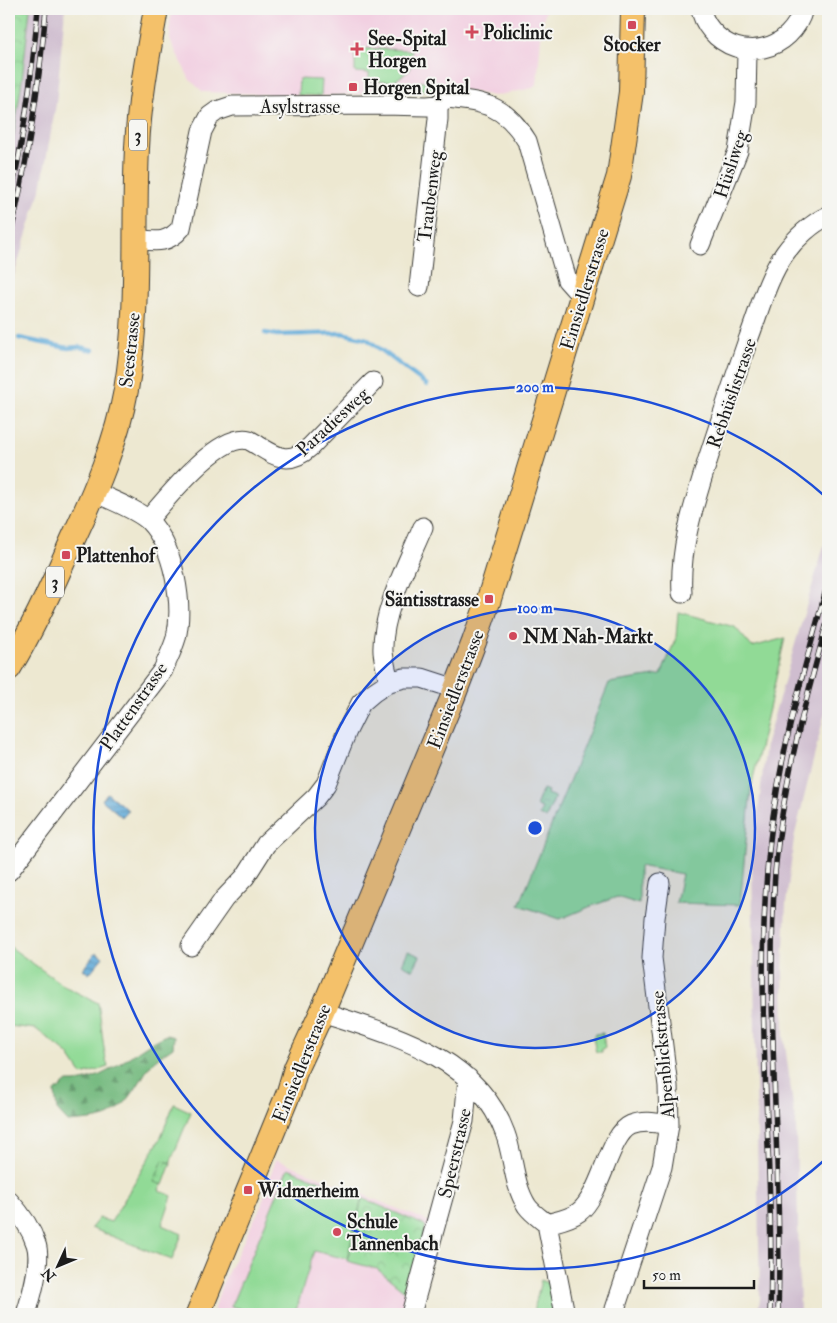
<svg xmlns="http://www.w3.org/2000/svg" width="837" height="1323" viewBox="0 0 837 1323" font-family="'IM FELL Double Pica',serif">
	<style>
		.built { fill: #f2cfe1 }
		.railway { fill: #cfbdcf }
		.green { fill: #91da96; stroke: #567b59 }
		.forest { fill: url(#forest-firs); stroke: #486b4e }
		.park { fill: url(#park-crowns); stroke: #567b59 }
		.water { fill: url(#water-rules); stroke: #3f647a }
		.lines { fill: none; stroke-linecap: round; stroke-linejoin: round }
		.stream { stroke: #62abd9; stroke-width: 4.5 }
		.minor-casing { stroke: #3b3b37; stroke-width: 21 }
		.major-casing { stroke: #3b3b37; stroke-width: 26 }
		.minor { stroke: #fff; stroke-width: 19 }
		.major { stroke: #f4c16a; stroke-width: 24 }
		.rail-casing { stroke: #1c1c1c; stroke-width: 5.5 }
		.rail { stroke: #f6f6f2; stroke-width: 4; stroke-dasharray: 11; stroke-linecap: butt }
		.ring { fill: none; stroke: #1d4ed8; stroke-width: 2.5 }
		.poi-dot { fill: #d1495b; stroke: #f6f6f2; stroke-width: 2 }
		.labels { text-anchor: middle; stroke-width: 4; stroke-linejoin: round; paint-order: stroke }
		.shield { fill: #f6f6f2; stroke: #5d5d5c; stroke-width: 1 }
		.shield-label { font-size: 18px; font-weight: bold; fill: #1c1c1c }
		.poi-label { font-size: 19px; font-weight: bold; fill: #1c1c1c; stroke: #f6f6f2; text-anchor: start }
		.street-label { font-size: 19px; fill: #1c1c1c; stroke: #f6f6f2 }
		.centre { fill: #1d4ed8; stroke: #f6f6f2; stroke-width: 2.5 }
		.ring-label { font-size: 15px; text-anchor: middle; font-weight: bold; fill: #1d4ed8; stroke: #f6f6f2; stroke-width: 4; stroke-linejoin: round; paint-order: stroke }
	</style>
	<defs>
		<pattern id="forest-firs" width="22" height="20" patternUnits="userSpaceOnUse" patternTransform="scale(1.25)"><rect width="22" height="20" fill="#74ba7f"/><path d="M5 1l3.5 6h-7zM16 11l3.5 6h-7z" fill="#5e9667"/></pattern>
		<pattern id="park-crowns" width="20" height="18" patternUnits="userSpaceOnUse" patternTransform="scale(1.25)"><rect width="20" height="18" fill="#91da96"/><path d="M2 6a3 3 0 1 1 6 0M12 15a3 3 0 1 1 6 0" fill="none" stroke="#7cba81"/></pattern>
		<pattern id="water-rules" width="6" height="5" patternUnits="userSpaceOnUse" patternTransform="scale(1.25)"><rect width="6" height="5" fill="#62abd9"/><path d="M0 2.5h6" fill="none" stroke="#508aaf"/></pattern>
	</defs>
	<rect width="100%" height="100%" fill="#f6f6f2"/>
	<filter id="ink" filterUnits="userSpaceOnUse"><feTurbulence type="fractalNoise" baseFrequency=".02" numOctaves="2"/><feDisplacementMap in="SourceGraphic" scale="10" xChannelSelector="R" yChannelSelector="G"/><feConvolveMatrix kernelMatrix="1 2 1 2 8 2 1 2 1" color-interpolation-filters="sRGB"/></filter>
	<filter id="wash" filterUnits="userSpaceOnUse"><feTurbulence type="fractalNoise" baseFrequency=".0096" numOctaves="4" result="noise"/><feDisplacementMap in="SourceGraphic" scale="20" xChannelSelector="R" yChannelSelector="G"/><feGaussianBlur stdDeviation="1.12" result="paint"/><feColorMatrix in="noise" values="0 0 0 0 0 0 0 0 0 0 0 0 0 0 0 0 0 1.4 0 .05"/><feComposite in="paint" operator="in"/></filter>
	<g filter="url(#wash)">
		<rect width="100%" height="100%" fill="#ede8d1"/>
		<!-- built -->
		<path class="built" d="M172,9H546L542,25L537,84L533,88L494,96L457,89L321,96L203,92L190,80L170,40V22Z
			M276,1159L430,1222L403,1314H213L222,1284L261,1206Z"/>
		<!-- railway -->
		<path class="railway" d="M30,9H65L56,104L41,188L9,291V167L22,80Z
			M828,532V700L794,838L786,904L783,968L784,1037L796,1128L800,1314H757L760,1299L752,866L766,743Z"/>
		<!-- green -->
		<path class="green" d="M355,48L412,50L410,70L393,82L369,81V73L355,72Z
			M299,79L322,80L321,96L298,95Z
			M422,81L433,82L436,85L435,91L411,89Z
			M678,612L735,627L752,647L785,638L751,788L740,905L676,903L682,874L639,866V904L617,897L589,907L560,919L519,905L609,683L661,675L676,638Z
			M9,946L64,986L98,1003C102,1024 102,1046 108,1067L82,1075L68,1054L36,1029L9,1026Z
			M174,1104L191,1112L159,1190L172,1196L162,1225L182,1234L172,1260L91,1228L99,1218L111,1222L160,1139Z
			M288,1168L362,1198L347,1259L314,1251L295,1314H256L231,1306Z
			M541,1280L554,1286L559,1314H533Z"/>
		<!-- forest -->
		<path class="forest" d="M166,1035L174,1037L173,1047C165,1053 155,1058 149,1067C138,1084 129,1104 110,1115C101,1120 79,1121 68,1122L57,1110L55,1092L67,1082C106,1084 132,1049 166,1035Z"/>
		<!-- park -->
		<path class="park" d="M9,9H30L22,80L9,166Z
			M543,789L548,791L547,794L555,797L546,818L539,815L542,808L536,806Z
			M408,951L420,956L413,970L402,964Z
			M603,1033L605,1048L602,1049V1052H596L593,1038L595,1034Z
			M163,1160L171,1163L163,1185L154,1182Z
			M362,1198L426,1226L407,1293L377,1269L347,1261Z"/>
		<!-- water -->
		<path class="water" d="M107,793L128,810L122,817L102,800Z
			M96,952L103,957L89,974L83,969Z"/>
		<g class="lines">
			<!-- stream -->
			<path class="stream" d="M265,333L277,335L342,333L367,339L427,385
				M19,338L68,348L79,347L93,350"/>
		</g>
	</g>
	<g filter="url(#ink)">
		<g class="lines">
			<defs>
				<path id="minor" d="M701,9C702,16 706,24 711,30C739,64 792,51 803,9
					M134,239C154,241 167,245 181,228L202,131L210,116L217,111L232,106L383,105L427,106L438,105L446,98C485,102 505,105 527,141L567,280L575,289L583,292
					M700,245L738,151L746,102L747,51
					M419,287L438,119V105
					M148,520C166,499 219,432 249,440C272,453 286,469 310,447L373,382
					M682,593C679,547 695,502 708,459C721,419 734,380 748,340C759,312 767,278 785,253C795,239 812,223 828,216
					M389,682C387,672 384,662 383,652C381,613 408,563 423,527
					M9,871L163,670C167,660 173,649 176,638C184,604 174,547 149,521C138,510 109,499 94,492
					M191,946L224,899L245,877L266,844L316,797L326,784L347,731L361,703L374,692L389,682L404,678H422L456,689
					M322,1012C392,1035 477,1056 505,1133C514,1157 513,1184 527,1206C532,1213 541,1219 547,1224
					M9,1201C20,1213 31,1228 36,1244C42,1260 31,1298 26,1314
					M547,1224C557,1221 570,1219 579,1212C602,1194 609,1134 631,1125C644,1120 657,1123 669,1125
					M547,1224L565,1314
					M615,1309L662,1167L669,1125L668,1086L652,958L655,918L660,883
					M411,1314L464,1121L468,1078"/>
				<path id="major" d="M9,668C34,627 54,583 73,539C95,492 117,441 126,390C140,310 133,228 137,148C139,101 148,54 156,9
					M198,1314L289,1092L296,1068L322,1012L452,699L474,642L489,599L619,176L631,92L633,9"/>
			</defs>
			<!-- minor casing -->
			<use href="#minor" class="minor-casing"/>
			<!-- major casing -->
			<use href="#major" class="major-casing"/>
			<!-- minor -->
			<use href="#minor" class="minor"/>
			<!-- major -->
			<use href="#major" class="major"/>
			<defs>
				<path id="rail" d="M9,204C24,140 32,74 38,9
					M9,241C27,165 39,87 46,9
					M770,1314C775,1167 755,1019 767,872C774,773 801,678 828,583
					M778,1314C783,1167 765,1020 775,873C782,786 805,702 828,619"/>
			</defs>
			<!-- rail casing -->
			<use href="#rail" class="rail-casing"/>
			<!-- rail -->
			<use href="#rail" class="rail"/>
		</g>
	</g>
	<!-- distance rings -->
	<circle cx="535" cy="828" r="220" fill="#1d4ed8" fill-opacity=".12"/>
	<g class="ring">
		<circle cx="535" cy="828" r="220"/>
		<path d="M827 1158A441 441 0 1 1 827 498"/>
	</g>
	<!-- markers -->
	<g class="poi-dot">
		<rect x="627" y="20" width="10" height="10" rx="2.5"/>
		<path d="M469.5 24.5h5v5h5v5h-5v5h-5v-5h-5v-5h5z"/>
		<path d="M354.5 41.5h5v5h5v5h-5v5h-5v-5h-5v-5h5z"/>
		<rect x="348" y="82" width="10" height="10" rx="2.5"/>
		<rect x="61" y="550" width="10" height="10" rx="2.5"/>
		<rect x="484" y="594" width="10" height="10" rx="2.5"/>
		<circle cx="513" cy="636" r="5"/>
		<rect x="243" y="1185" width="10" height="10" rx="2.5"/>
		<circle cx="337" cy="1232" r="5"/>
	</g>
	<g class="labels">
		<!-- shield labels -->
		<g class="shield">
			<rect x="129" y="119.5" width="18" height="31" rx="4"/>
			<rect x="46" y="566.5" width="18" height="31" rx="4"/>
		</g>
		<g class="shield-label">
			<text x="138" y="141">3</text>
			<text x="55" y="588">3</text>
		</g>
		<!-- poi labels -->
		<g class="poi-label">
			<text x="483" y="39">Policlinic</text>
			<text x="368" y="45">See-Spital<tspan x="368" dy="22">Horgen</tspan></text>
			<text x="632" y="51" text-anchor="middle">Stocker</text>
			<text x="363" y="94">Horgen Spital</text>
			<text x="76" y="562">Plattenhof</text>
			<text x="479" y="606" text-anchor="end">Säntisstrasse</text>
			<text x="523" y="643">NM Nah-Markt</text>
			<text x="258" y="1197">Widmerheim</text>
			<text x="347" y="1228">Schule<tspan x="347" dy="22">Tannenbach</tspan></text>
		</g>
		<!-- street labels -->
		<g class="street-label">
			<text x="300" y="113">Asylstrasse</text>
			<text transform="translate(730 164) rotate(-72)" y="7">Hüsliweg</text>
			<text transform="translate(429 196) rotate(-83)" y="7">Traubenweg</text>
			<text transform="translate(584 289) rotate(-73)" y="7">Einsiedlerstrasse</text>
			<text transform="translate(129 350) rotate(-84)" y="7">Seestrasse</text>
			<text transform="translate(731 393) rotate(-71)" y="7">Rebhüslistrasse</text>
			<text transform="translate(332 421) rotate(-43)" y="7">Paradiesweg</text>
			<text transform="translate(455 689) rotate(-69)" y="7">Einsiedlerstrasse</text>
			<text transform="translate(133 706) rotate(-55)" y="7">Plattenstrasse</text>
			<text transform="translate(662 1055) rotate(-95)" y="7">Alpenblickstrasse</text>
			<text transform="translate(301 1063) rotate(-68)" y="7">Einsiedlerstrasse</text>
			<text transform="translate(454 1153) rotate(-77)" y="7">Speerstrasse</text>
		</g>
	</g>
	<circle cx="535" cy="828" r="8" class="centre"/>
	<g class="ring-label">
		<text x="535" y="392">200 m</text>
		<text x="535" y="613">100 m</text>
	</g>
	<!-- margin -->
	<rect width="837" height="1323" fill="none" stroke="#f6f6f2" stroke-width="30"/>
	<!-- north arrow -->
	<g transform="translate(58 1266) rotate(226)" stroke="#f6f6f2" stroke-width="4" paint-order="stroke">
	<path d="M0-4L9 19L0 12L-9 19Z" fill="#1c1c1c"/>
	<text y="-8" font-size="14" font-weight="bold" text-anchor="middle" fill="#1c1c1c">N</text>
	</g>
	<!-- scale -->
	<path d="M644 1280v8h110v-8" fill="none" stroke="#1c1c1c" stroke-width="2.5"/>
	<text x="652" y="1280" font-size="15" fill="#1c1c1c" stroke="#f6f6f2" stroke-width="4" paint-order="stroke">50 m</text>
</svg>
